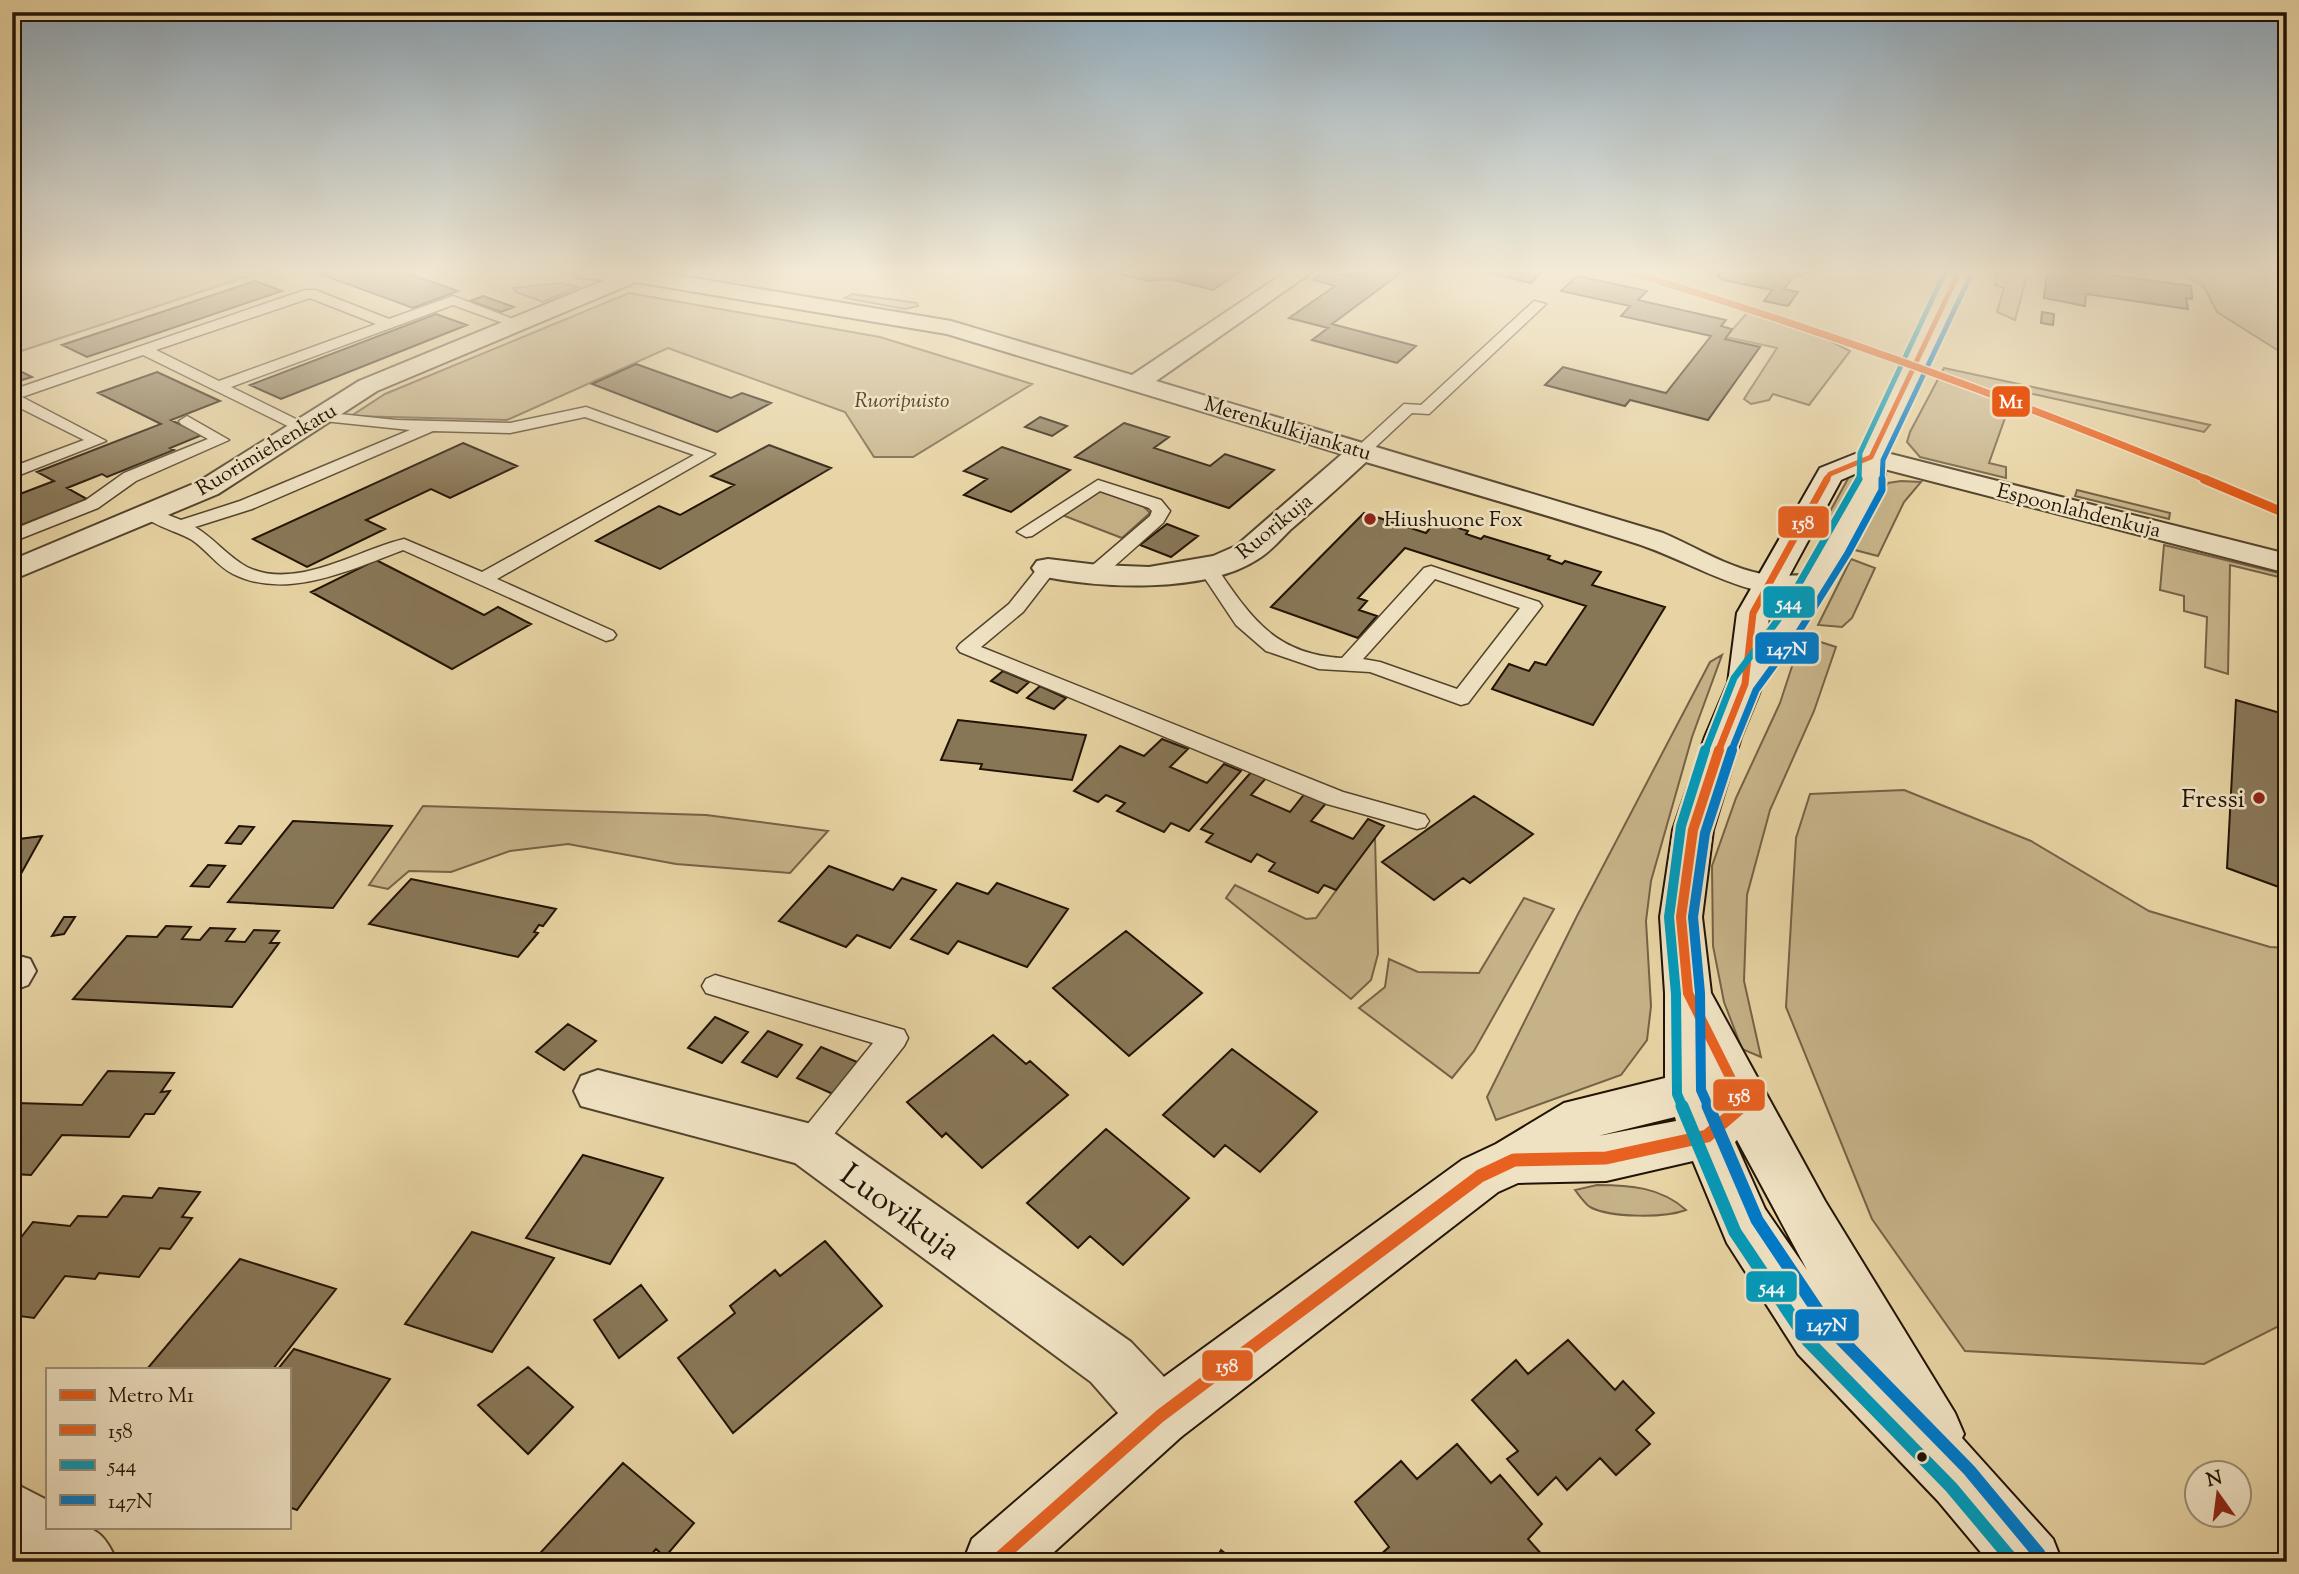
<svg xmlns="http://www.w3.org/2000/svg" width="2299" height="1574" viewBox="0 0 2299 1574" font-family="'Sorts Mill Goudy',serif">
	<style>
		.green { fill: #c6b288; stroke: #746246; stroke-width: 2 }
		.building { fill: #887757; stroke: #221305; stroke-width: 2 }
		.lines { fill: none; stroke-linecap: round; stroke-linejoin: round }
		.lane-casing { stroke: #53432c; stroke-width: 3 }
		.street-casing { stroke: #53432c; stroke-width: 4 }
		.secondary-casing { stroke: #221305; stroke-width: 4 }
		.lane { fill: #efe2c3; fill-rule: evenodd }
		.street { fill: #efe2c3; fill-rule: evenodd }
		.secondary { fill: #efe2c3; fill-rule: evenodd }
		.bus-1-far3-casing { stroke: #efe2c3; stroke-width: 9 }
		.bus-1-far2-casing { stroke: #efe2c3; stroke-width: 11 }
		.bus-1-far1-casing { stroke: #efe2c3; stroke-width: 15 }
		.bus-1-casing { stroke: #efe2c3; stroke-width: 18 }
		.bus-2-far3-casing { stroke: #efe2c3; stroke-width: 9 }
		.bus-2-far2-casing { stroke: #efe2c3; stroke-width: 11 }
		.bus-2-far1-casing { stroke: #efe2c3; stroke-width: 15 }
		.bus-2-casing { stroke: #efe2c3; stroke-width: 18 }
		.bus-3-far3-casing { stroke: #efe2c3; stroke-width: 9 }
		.bus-3-far2-casing { stroke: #efe2c3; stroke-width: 11 }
		.bus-3-far1-casing { stroke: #efe2c3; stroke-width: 15 }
		.bus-3-casing { stroke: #efe2c3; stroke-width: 18 }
		.bus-1-far3 { stroke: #e86121; stroke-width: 5 }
		.bus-1-far2 { stroke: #e86121; stroke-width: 7 }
		.bus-1-far1 { stroke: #e86121; stroke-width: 10 }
		.bus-1 { stroke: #e86121; stroke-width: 13 }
		.bus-2-far3 { stroke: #039aba; stroke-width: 5 }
		.bus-2-far2 { stroke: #039aba; stroke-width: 7 }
		.bus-2-far1 { stroke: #039aba; stroke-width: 10 }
		.bus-2 { stroke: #039aba; stroke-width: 13 }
		.bus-3-far3 { stroke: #007ac9; stroke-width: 5 }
		.bus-3-far2 { stroke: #007ac9; stroke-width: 7 }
		.bus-3-far1 { stroke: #007ac9; stroke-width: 10 }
		.bus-3 { stroke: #007ac9; stroke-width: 13 }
		.metro-1-far1-casing { stroke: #efe2c3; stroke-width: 10 }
		.metro-1-casing { stroke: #efe2c3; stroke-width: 13 }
		.metro-1-far1 { stroke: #e95b17; stroke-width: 7 }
		.metro-1 { stroke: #e95b17; stroke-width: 9 }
		.poi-dot { fill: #8f2418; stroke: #efe2c3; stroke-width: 2.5 }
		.bus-dot { fill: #221305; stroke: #efe2c3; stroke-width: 2.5 }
		.labels { text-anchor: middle; stroke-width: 5; stroke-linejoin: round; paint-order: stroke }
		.far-park-label { font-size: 21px; font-style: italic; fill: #5b4b33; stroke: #efe2c3 }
		.far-street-label { font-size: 21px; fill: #221305; stroke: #efe2c3 }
		.far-poi-label { font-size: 21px; fill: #221305; stroke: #efe2c3; text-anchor: start }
		.poi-label { font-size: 26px; fill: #221305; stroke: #efe2c3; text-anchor: end }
		.near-street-label { font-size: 32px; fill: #221305; stroke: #efe2c3 }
		.line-badge { stroke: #efe2c3; stroke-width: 2.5 }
		.badge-label { font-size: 19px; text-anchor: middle; font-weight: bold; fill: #fff }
	</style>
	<rect width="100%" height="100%" fill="#e7d3a3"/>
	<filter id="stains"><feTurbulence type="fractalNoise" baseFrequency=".00286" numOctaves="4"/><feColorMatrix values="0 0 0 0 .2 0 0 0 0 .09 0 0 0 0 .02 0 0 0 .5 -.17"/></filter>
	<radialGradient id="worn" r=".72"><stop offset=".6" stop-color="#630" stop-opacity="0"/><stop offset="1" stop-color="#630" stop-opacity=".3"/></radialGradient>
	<!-- green -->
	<path class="green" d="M34,272H261L12,354V279Z
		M1997,272H2028L2015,320L1997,312L2004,288L1995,285Z
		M2177,272H2287V356L2217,312L2204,287Z
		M561,283L578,287L543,302L516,292L513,288Z
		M629,293L880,337L1032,384L913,457H874L845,412L668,348L507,420L351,416L385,394Z
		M852,294L917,303L918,306L905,309L845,298Z
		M1747,313L1815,333L1850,351L1809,405L1773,394L1769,400L1751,404L1744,399L1777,348L1726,337Z
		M1944,368L2210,425L2204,432L2015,390L1989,463L2006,467V478L1920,457L1907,442L1910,432Z
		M1851,473L1857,478L1825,539H1815Z
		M1901,481L1921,482L1904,502L1878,556L1851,549L1888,483Z
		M2077,490L2170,513L2169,519L2075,496Z
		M1094,491C1115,491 1136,497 1150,513L1122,538L1062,515Z
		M2164,545L2287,575V579L2230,565L2228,674L2205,667L2207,617L2184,611V596L2160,590Z
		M1851,559L1875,568L1852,618L1842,627L1818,625Z
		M1802,636L1836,647L1814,711L1770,810L1747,895L1744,981L1761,1057L1742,1049L1724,1002L1713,946L1712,866L1736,798L1780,703Z
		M1722,655L1692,737L1651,881L1646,921L1651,1006L1647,1040L1621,1075L1496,1120L1487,1097L1577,916L1710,662Z
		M1904,790L2031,841L2149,911L2270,947L2287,948V1322L2204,1364L1965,1351L1872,1219L1786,1007L1796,838L1810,794Z
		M423,806L706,815L828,831L790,873L676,864L568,844L510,851L451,872L409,871L388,889L369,885Z
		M1375,837L1378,954L1371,980L1351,999L1226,898L1235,885L1306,919L1316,918Z
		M1524,898L1554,909L1474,1051L1452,1078L1359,1008L1385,987L1389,959L1418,972L1479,973Z
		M1597,1185C1629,1185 1661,1187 1686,1210C1665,1218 1610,1218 1590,1207C1585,1204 1579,1195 1575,1190Z"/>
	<!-- building -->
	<path class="building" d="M326,272H403L458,291L413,308L320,274Z
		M1112,272H1240L1213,290L1170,279L1149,281Z
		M1326,272L1348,276L1353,272H1402L1332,324L1416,346L1397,363L1312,340L1328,328L1289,318L1335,286L1314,280Z
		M1485,272H1542L1531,283Z
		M1720,272H1805L1802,276L1796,274L1784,289L1798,292L1788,306L1764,301L1772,290L1723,280L1717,276Z
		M2047,272H2086L2191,286L2192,299L2186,298L2188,309L2086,294L2085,306L2044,298Z
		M1577,276L1647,291L1638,300L1726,320L1721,326L1732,329L1725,339L1760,347L1708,420L1630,400L1625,406L1545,385L1563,367L1666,393L1711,336L1621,316L1630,306L1561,291Z
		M255,281L282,291L87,357L62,345Z
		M483,296L514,307L501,312L470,301Z
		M2042,312L2054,314L2053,325L2041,323Z
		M436,314L467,325L281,399L250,385Z
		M636,364L731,398L742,393L771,403L717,432L592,384Z
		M12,367L32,377L12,383Z
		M157,372L220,401L171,420L202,435L170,448L174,450L107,477L102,474L67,488L87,499L12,529V497L54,481L37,472L161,424L98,393Z
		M1040,417L1067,426L1052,436L1025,427Z
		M1124,423L1169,437L1154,448L1210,466L1225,454L1274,470L1229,508L1075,457Z
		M463,443L517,466L450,498L431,489L366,520L385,529L307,567L253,539Z
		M769,445L831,468L660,569L596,541L659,506L680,515L734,485L711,476Z
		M1002,447L1070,470L1011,512L964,495L987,479L964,471Z
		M1364,513L1426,533L1436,521L1468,531L1466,534L1481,539L1484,536L1550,556L1548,559L1562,564L1565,561L1601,572L1592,585L1665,607L1593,725L1492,689L1509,664L1529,671L1535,662L1546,665L1586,606L1405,548L1358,598L1367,601L1359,610L1377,616L1358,638L1271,607Z
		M1167,524L1198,536L1171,557L1140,545Z
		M376,560L484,615L498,607L531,624L452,669L311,592Z
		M1003,671L1029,682L1017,693L991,681Z
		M1040,686L1066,698L1054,709L1027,698Z
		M2236,700L2287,715V890L2227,868Z
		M958,720L1021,727L1086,735L1072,780L980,769L982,764L941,760Z
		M1162,739L1188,749L1170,767L1200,780L1207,783L1224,764L1241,771L1189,831L1171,823L1164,832L1117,811L1125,803L1106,795L1098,802L1074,791L1120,746L1144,756Z
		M1253,770L1268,776L1251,795L1290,812L1306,792L1327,802L1311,821L1353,839L1368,819L1384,826L1336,890L1324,885L1318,893L1269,871L1275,863L1257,854L1251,862L1206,842L1213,834L1201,829Z
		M1474,796L1533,834L1470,883L1463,878L1434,900L1382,862Z
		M293,821L392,826L333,908L228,902Z
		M239,826L254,827L241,844L226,843Z
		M42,836L12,890V840Z
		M208,865L225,866L209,887L191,886Z
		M829,866L893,890L902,878L936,890L890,948L857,935L846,947L779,921Z
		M411,879L556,909L543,926L539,925L534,932L538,933L518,957L369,924Z
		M957,883L988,894L997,883L1068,909L1027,967L958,941L948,954L911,939Z
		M64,917H75L64,934L52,936Z
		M166,926L191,927L182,939L200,940L210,928L235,929L226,941L245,942L254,930L279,931L270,943H279L232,1007L73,999L127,936L157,937Z
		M1126,931L1202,993L1129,1056L1053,988Z
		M715,1017L748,1032L722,1063L688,1048Z
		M568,1024L596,1041L564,1070L536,1052Z
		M768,1031L802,1045L777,1077L742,1062Z
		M993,1035L1026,1064L1030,1061L1068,1095L982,1168L946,1133L942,1137L907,1102Z
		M821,1047L857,1062L833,1094L797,1078Z
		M1232,1049L1317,1112L1260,1172L1225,1145L1214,1157L1163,1115Z
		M108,1071L174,1073L161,1092L170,1091L154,1114H145L129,1137L62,1135L31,1175L12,1174V1108L17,1103L82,1105Z
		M1106,1129L1189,1198L1123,1265L1090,1236L1078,1248L1027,1203Z
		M583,1155L663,1178L610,1264L526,1238Z
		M159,1188L200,1192L182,1217L192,1218L170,1249L160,1248L139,1277L99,1273L95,1279L65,1276L34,1318L12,1315V1240H19L33,1222L70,1226L78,1216L107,1217L123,1196L152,1198Z
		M472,1232L554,1258L492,1352L405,1324Z
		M825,1241L882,1306L733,1433L678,1358L735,1313L730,1306L775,1270L780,1276Z
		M240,1259L336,1289L273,1369H147Z
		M641,1285L667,1320L619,1358L594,1320Z
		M1568,1340L1615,1390L1623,1381L1654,1413L1636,1430L1650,1444L1616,1475L1600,1458L1567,1490L1556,1477L1538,1495L1507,1459L1518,1451L1472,1400L1516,1360L1528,1374Z
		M294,1349L390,1379L297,1510L289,1507V1369H278Z
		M528,1367L573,1407L528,1454L478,1405Z
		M1457,1444L1491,1483L1500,1475L1542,1524L1528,1539L1544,1557L1539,1562H1381L1378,1557L1389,1547L1355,1502L1401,1461L1417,1479Z
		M623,1463L694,1523L665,1557L656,1549L645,1562H532Z
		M1221,1550L1236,1562H1214Z"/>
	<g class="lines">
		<defs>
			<path id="lane" d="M305,290H315L389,319L453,296L526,324L514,327L453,305L231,387L308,425V431L302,433L143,355L22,397L106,441L12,478V467L84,440L12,404V390ZM310,298L376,324L219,381L156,350Z
				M1534,301L1546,304L1429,414L1412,413L1368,454H1356V448L1404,404L1421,405Z
				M586,407L715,454L497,579L613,631L616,635L613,639L606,641L403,550C353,569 286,601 233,574C217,566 207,550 192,540C177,531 152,526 141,513L150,508L181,520L240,501L410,430L314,420L312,417L320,412L396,420L510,423ZM585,417L694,455L482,572L404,539C357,550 296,591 247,567C228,557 214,538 195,527L252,509L433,431L510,433Z
				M187,416L229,440L136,481L98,508L12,542V530L86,500L124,473L208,439L181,424L179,421Z
				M1098,480L1161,500L1170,511L1163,523L1101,578H1087L1085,574L1087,570L1150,516L1152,511L1149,508L1100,491L1032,536L1026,537L1017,532Z
				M1048,562L1057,568L1023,612L981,647L1343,792L1425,815L1429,821L1425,827L1417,829L1327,804L960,652L957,648L960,644L1009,604L1041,564Z
				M1207,562L1214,564C1250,616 1273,654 1342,658L1424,568L1431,566L1539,602L1542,606L1468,703L1461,705L1370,672L1319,669L1266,651L1236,625L1198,568ZM1435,579L1520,608L1457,689L1380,662L1363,659Z
				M715,975L904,1030L908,1038L904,1046L819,1153L809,1157L799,1153L794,1144L799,1135L873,1043L706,993L702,986L706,979Z"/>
			<path id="street" d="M575,272H658L951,321L1132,375L1286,272H1312L1156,381L1663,533C1696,547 1735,572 1771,575C1790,577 1808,573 1826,577L1831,584L1826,591C1756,608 1701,565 1638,544C1548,515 1457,489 1366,462C1341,485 1316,508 1290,530C1280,540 1270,552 1258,559C1205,594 1096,589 1037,575L1032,568L1037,561L1048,559L1098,565L1149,567L1213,556L1236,546L1342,454L947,334L636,282L377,391L218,494L12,580V560L198,482L359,381L605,280L578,277Z
				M1871,449L2287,554V573L1861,463L1857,457L1861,451Z
				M12,954L30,959L36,971L28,985L12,991Z
				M598,1070L827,1128L1131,1342L1181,1395L1189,1416L1181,1437L1160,1445L1139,1437L1091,1382L795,1163L581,1106L574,1091L581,1076Z
				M12,1482L47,1500V1527C87,1527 100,1521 117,1562H29L12,1550Z"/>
			<path id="secondary" d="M1948,272H1970L1885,457V485L1807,624L1762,686L1741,737L1713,830L1702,917L1711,993L1825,1201L1955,1413L1964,1434L1962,1438L2053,1539L2062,1562H1989L1938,1501L1798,1354L1727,1243L1693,1161L1606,1181L1518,1183L1498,1192L1181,1437L1043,1562H963L972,1539L1139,1395L1462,1160L1496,1144L1564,1103L1665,1078V993L1660,917L1673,830L1705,737L1728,683L1737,613L1820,468L1860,452ZM1857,473C1856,503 1789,603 1768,631L1769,613L1841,480ZM1675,1117L1676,1121L1598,1136ZM1737,1140L1807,1270L1765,1209L1735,1142Z"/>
		</defs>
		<!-- lane casing -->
		<use href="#lane" class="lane-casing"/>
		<!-- street casing -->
		<use href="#street" class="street-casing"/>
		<!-- secondary casing -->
		<use href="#secondary" class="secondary-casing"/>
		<!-- lane -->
		<use href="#lane" class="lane"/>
		<!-- street -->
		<use href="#street" class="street"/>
		<!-- secondary -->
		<use href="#secondary" class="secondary"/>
		<defs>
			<path id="bus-1-far3" d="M1826,480L1830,474L1871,457L1959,272"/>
			<path id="bus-1-far2" d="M1718,752L1745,684L1753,613L1827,479"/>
			<path id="bus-1-far1" d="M1719,750L1693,830L1681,917L1688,993L1744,1105L1740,1108"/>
			<path id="bus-1" d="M995,1562L1160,1416L1480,1176L1514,1160L1606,1158L1707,1136L1742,1106"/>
			<path id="bus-2-far3" d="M1859,480L1860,453L1945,272"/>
			<path id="bus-2-far2" d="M1705,752L1734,678L1780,617L1859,479"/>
			<path id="bus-2-far1" d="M1683,1108L1677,1094L1676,994L1669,917L1681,826L1705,750"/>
			<path id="bus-2" d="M1682,1106L1735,1232L1808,1341L1951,1487L2014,1562"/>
			<path id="bus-3-far3" d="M1882,480L1883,460L1970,277"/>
			<path id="bus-3-far2" d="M1731,752L1756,690L1800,630L1848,553L1882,490V479"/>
			<path id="bus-3-far1" d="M1709,1108L1701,1090L1700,993L1693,917L1705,833L1732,750"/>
			<path id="bus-3" d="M1708,1106L1757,1220L1828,1326L1969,1470L2039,1554"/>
		</defs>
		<!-- bus-1-far3 casing -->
		<use href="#bus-1-far3" class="bus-1-far3-casing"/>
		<!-- bus-1-far2 casing -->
		<use href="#bus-1-far2" class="bus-1-far2-casing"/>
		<!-- bus-1-far1 casing -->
		<use href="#bus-1-far1" class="bus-1-far1-casing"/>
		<!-- bus-1 casing -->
		<use href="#bus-1" class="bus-1-casing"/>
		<!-- bus-2-far3 casing -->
		<use href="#bus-2-far3" class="bus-2-far3-casing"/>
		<!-- bus-2-far2 casing -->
		<use href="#bus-2-far2" class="bus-2-far2-casing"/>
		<!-- bus-2-far1 casing -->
		<use href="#bus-2-far1" class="bus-2-far1-casing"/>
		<!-- bus-2 casing -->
		<use href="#bus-2" class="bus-2-casing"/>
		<!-- bus-3-far3 casing -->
		<use href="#bus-3-far3" class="bus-3-far3-casing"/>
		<!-- bus-3-far2 casing -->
		<use href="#bus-3-far2" class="bus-3-far2-casing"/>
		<!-- bus-3-far1 casing -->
		<use href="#bus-3-far1" class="bus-3-far1-casing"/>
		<!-- bus-3 casing -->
		<use href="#bus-3" class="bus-3-casing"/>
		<!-- bus-1-far3 -->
		<use href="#bus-1-far3" class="bus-1-far3"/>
		<!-- bus-1-far2 -->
		<use href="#bus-1-far2" class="bus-1-far2"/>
		<!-- bus-1-far1 -->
		<use href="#bus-1-far1" class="bus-1-far1"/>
		<!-- bus-1 -->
		<use href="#bus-1" class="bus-1"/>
		<!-- bus-2-far3 -->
		<use href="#bus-2-far3" class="bus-2-far3"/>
		<!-- bus-2-far2 -->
		<use href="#bus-2-far2" class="bus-2-far2"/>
		<!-- bus-2-far1 -->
		<use href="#bus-2-far1" class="bus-2-far1"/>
		<!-- bus-2 -->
		<use href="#bus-2" class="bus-2"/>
		<!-- bus-3-far3 -->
		<use href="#bus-3-far3" class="bus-3-far3"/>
		<!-- bus-3-far2 -->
		<use href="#bus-3-far2" class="bus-3-far2"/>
		<!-- bus-3-far1 -->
		<use href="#bus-3-far1" class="bus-3-far1"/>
		<!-- bus-3 -->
		<use href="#bus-3" class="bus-3"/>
		<defs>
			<path id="metro-1-far1" d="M1629,272C1826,331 2018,401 2208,480"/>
			<path id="metro-1" d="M2204,479L2287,514"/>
		</defs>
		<!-- metro-1-far1 casing -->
		<use href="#metro-1-far1" class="metro-1-far1-casing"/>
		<!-- metro-1 casing -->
		<use href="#metro-1" class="metro-1-casing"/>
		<!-- metro-1-far1 -->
		<use href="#metro-1-far1" class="metro-1-far1"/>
		<!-- metro-1 -->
		<use href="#metro-1" class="metro-1"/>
	</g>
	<!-- sky -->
	<linearGradient id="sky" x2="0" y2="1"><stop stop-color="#8da6b7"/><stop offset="0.55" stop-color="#f4ebd6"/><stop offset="1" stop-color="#f4ebd6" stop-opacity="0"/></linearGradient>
	<rect width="2299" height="493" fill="url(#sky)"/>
	<!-- markers -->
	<g class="poi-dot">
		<circle cx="1370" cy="519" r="7"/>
		<circle cx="2259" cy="798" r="7"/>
	</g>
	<circle class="bus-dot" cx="1922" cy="1457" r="6"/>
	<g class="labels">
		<!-- far-park labels -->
		<g class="far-park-label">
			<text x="902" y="407">Ruoripuisto</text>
		</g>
		<!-- far-street labels -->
		<g class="far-street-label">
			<text transform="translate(1288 428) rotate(17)" y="7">Merenkulkijankatu</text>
			<text transform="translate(266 449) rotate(-31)" y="7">Ruorimiehenkatu</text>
			<text transform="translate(2079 510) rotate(14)" y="7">Espoonlahdenkuja</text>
			<text transform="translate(1274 526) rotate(-39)" y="7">Ruorikuja</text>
		</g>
		<!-- far-poi labels -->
		<g class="far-poi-label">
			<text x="1384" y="526">Hiushuone Fox</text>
		</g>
		<!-- poi labels -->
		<g class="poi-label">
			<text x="2245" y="807">Fressi</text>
		</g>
		<!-- near-street labels -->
		<g class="near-street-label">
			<text transform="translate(901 1211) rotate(36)" y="11">Luovikuja</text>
		</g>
	</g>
	<g class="line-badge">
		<rect x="1991" y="385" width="40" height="33" rx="7" fill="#e95b17"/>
		<rect x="1777" y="505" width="53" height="34" rx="7" fill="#e86121"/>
		<rect x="1762" y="585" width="54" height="34" rx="7" fill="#039aba"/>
		<rect x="1754" y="631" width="66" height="34" rx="7" fill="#007ac9"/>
		<rect x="1712" y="1078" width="54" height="34" rx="7" fill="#e86121"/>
		<rect x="1745" y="1270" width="53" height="33" rx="7" fill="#039aba"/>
		<rect x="1794" y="1308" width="66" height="34" rx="7" fill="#007ac9"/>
		<rect x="1201" y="1349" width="53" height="33" rx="7" fill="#e86121"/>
	</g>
	<g class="badge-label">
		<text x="2011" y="408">M1</text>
		<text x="1803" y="529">158</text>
		<text x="1789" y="609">544</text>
		<text x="1787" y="655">147N</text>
		<text x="1739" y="1102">158</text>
		<text x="1772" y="1293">544</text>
		<text x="1827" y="1331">147N</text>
		<text x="1227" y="1372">158</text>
	</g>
	<!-- margin -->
	<rect width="2299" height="1574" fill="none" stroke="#e7d3a3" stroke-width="42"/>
	<rect x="14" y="14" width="2271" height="1546" fill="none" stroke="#221305" stroke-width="3.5"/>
	<rect x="21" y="21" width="2257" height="1532" fill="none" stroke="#221305" stroke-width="2"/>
	<!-- legend -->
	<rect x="46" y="1368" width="245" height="161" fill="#efe2c3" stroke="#9d8f77" stroke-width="2"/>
	<rect x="60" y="1390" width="35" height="10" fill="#e95b17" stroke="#9d8f77" stroke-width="2"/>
	<text x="108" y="1402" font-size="21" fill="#221305">Metro M1</text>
	<rect x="60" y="1425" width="35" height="10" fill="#e86121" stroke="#9d8f77" stroke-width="2"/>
	<text x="108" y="1438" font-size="21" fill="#221305">158</text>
	<rect x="60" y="1460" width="35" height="10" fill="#039aba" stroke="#9d8f77" stroke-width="2"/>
	<text x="108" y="1472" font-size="21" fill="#221305">544</text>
	<rect x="60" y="1495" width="35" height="10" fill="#007ac9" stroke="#9d8f77" stroke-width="2"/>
	<text x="108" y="1508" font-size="21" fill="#221305">147N</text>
	<!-- north arrow -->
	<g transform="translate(2218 1494) rotate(346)"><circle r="33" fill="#efe2c3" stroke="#9d8f77" stroke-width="2"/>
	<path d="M0-5L12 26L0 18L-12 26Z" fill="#8f2418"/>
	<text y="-10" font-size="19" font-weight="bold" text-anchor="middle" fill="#221305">N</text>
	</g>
	<rect width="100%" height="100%" filter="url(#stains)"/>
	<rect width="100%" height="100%" fill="url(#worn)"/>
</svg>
